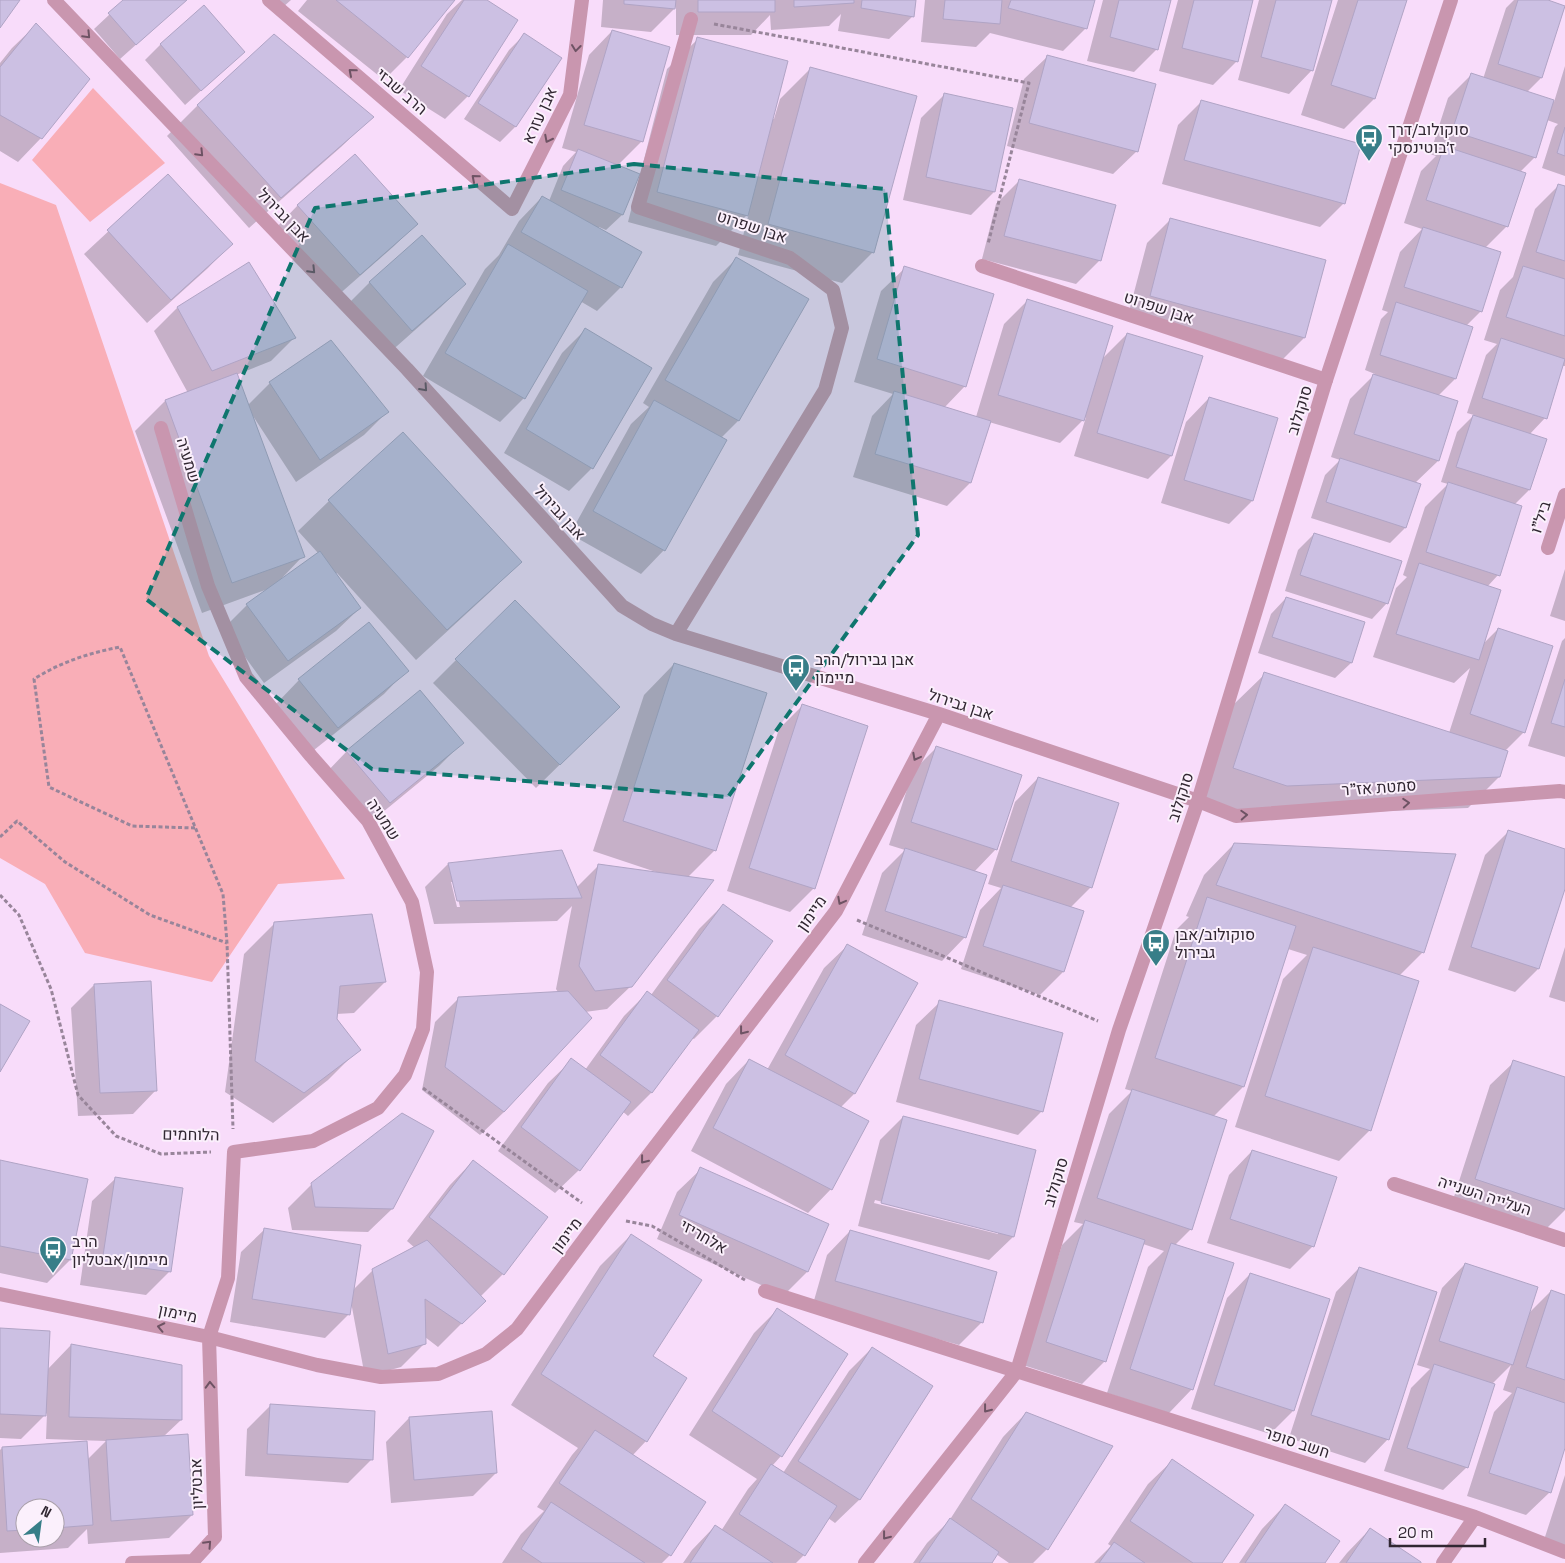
<svg xmlns="http://www.w3.org/2000/svg" width="1565" height="1563" viewBox="0 0 1565 1563" font-family="'Space Grotesk',Heebo,sans-serif">
	<style>
		.green { fill: #f9aeb7 }
		.shadow { fill: #0003; fill-rule: evenodd }
		.building { fill: #ccc0e3; stroke: #b0a4c5 }
		.lines { fill: none; stroke-linecap: round; stroke-linejoin: round }
		.path { stroke: #98859a; stroke-width: 3; stroke-dasharray: 4 2.5; stroke-linecap: butt }
		.minor { stroke: #c996af; stroke-width: 14 }
		.tertiary { stroke: #c996af; stroke-width: 14 }
		.oneway { stroke: #6e5364 }
		.marked { fill: #0f766e; fill-opacity: 0.2; stroke: #0f766e; stroke-width: 4; stroke-dasharray: 10 6; stroke-linejoin: round }
		.labels { text-anchor: middle; stroke-width: 4; stroke-linejoin: round; paint-order: stroke }
		.street-label { font-size: 16px; fill: #312732; stroke: #fbf0fc }
		.poi-label { font-size: 16px; fill: #312732; stroke: #fbf0fc; text-anchor: start }
	</style>
	<rect width="100%" height="100%" fill="#f8dcfa"/>
	<!-- green -->
	<path class="green" d="M93,88L165,163L90,222L32,160Z
		M0,183L56,205L209,656L345,879L278,884L212,982L85,953L45,884L0,858Z"/>
	<!-- shadow -->
	<path class="shadow" d="M125,0H186L120,59L94,29Z
		M273,0H291L283,7Z
		M307,0H453L407,57L384,80L298,11Z
		M462,0H484L468,96L445,119L399,90L447,14Z
		M603,0H915L913,16L889,39L838,31L841,14L829,26L771,30L770,15L751,35H676V7L651,32L601,27Z
		M925,0H1093L1086,28L1063,51L990,33L976,47L921,42Z
		M1103,0H1169L1157,49L1134,72L1087,61Z
		M1178,0H1252L1237,61L1213,85L1159,71Z
		M1259,0H1331L1312,70L1289,94L1238,80Z
		M1338,0H1406L1374,99L1344,129L1301,115Z
		M1514,0H1544L1541,78L1526,93L1554,102L1565,66V176L1542,168L1555,127L1558,124L1547,120L1535,157L1520,172L1507,226L1485,248L1481,311L1466,326L1455,379L1438,396L1457,402L1438,461L1415,483L1405,528L1390,543L1311,518L1325,475L1340,460L1331,457L1350,399L1375,374L1365,370L1381,319L1388,312L1382,310L1400,252L1422,229L1404,223L1421,171L1436,156L1430,154L1448,98L1471,75L1483,79L1506,8Z
		M36,25L41,138L18,162L0,151V63L12,48Z
		M612,31L642,141L617,166L638,175L622,215L606,230L599,227L598,229L640,252L621,287L597,311L580,301L524,398L500,422L423,376L485,269L499,255L519,221L542,197L549,201L563,166L576,152L562,148L589,55Z
		M524,35L560,59L515,127L500,142L464,119L509,50Z
		M698,39L772,119H774L780,99L811,68L873,252L842,283L738,255L749,213L716,246L628,222L667,69Z
		M161,44L244,52L185,105L145,60Z
		M1048,56L1137,151L1113,174L1007,146L1024,79Z
		M945,94L994,192L971,215L903,200L921,118Z
		M1201,102L1344,203L1320,227L1162,184L1178,125Z
		M198,105L372,117L341,147L249,228L167,136Z
		M168,176L231,244L208,268L147,323L84,254Z
		M1020,180L1114,206L1099,261L1076,284L982,259L996,204Z
		M1559,185L1565,187V366H1563L1545,418L1529,435L1545,440L1529,490L1514,505L1498,575L1487,587L1483,644L1498,629L1524,732L1505,751L1499,777L1468,808L1256,816L1204,799L1234,704L1265,674L1449,733L1470,668L1454,683L1373,657L1396,588L1407,577L1403,575L1425,507L1448,484L1441,482L1457,432L1474,415L1467,413L1486,355L1497,344L1484,340L1500,290L1513,277L1535,209Z
		M298,205L416,224L393,247L336,297L275,229Z
		M1170,220L1304,338L1281,361L1127,319L1147,243Z
		M422,237L464,284L441,307L388,354L346,306L369,283Z
		M736,259L807,300L738,421L721,438L664,550L641,574L570,534L631,424L649,407L643,403L713,282Z
		M905,268L965,386L944,408L976,417L1004,324L1027,301L1101,360L1127,334L1171,456L1148,479L1074,456L1086,417L1060,443L989,422L970,483L947,506L853,477L872,416L893,394L854,382L881,291Z
		M177,308L294,338L271,361L236,375L248,405L270,383L331,342L387,412L364,435L296,482L253,416L303,556L282,578L283,579L318,553L298,531L329,501L520,562L490,592L416,660L337,573L335,574L360,608L336,631L264,683L224,628L247,605L268,589L202,613L135,431L165,401L188,393L154,331Z
		M585,330L592,468L569,491L504,453L562,353Z
		M1209,398L1252,501L1229,524L1161,503L1186,422Z
		M1314,534L1387,603L1372,619L1285,591L1298,550Z
		M1565,569V621L1550,616Z
		M1286,598L1364,623L1351,663L1335,678L1258,653L1271,614Z
		M369,624L407,670L384,694L314,750L276,704L299,680Z
		M1565,638V757L1528,746L1562,641Z
		M456,660L595,730L536,788L433,683Z
		M674,664L715,850L687,878L631,986L607,1009L585,1012L504,1112L480,1135L422,1090L435,1022L458,999L558,992L556,989L572,906L557,921L434,924L425,887L448,864L576,888L599,865L656,873V872L593,851L644,695ZM451,882H454L460,907H457Z
		M802,706L866,727L813,889L790,912L727,891L779,729Z
		M462,743L439,766L366,826L324,775L347,751Z
		M936,748L996,849L974,872L965,937L942,961L862,935L882,873L905,850L889,845L913,771Z
		M1038,778L1091,887L1070,908L1063,972L1040,995L961,969L980,910L1001,888L988,884L1015,802Z
		M1508,832L1565,850V885L1538,969L1515,992L1448,970L1485,855Z
		M1234,844L1423,952L1399,976L1370,1130L1339,1161L1235,1127L1283,979L1307,955L1288,949L1243,1087L1213,1117L1191,1229L1175,1245L1192,1389L1169,1413L1107,1393L1148,1267L1164,1251L1143,1244L1105,1361L1082,1384L1023,1365L1062,1245L1083,1224L1074,1222L1109,1114L1132,1091L1125,1089L1176,930L1189,917L1186,916L1204,875Z
		M723,905L717,1016L694,1039L692,1038L651,1093L628,1116L622,1111L579,1170L555,1193L498,1151L548,1083L572,1060L585,1070L624,1016L647,993L651,995L699,929Z
		M275,923L385,982L354,1013L336,1014V1019L359,1049L328,1080L273,1123L225,1092L244,954Z
		M848,945L916,984L854,1094L840,1108L831,1189L808,1213L691,1151L726,1084L749,1060L767,1070L824,968Z
		M1565,947V1002L1549,997Z
		M94,985L156,1090L133,1114L78,1116L71,1008Z
		M940,1002L1042,1111L1018,1135L896,1102L916,1025Z
		M1514,1062L1565,1078V1210L1543,1232L1452,1203L1490,1085Z
		M903,1117L1013,1237L989,1260L858,1226L880,1140ZM875,1200L998,1232V1234L874,1203Z
		M1252,1151L1313,1246L1290,1269L1207,1243L1229,1175Z
		M473,1161L503,1274L480,1297L484,1301L438,1347L425,1337V1343L401,1367L365,1377L351,1302L348,1315L325,1338L230,1322L241,1252L265,1229L353,1290L373,1270L415,1248L407,1241L450,1185Z
		M0,1162L70,1260L47,1283L0,1273Z
		M701,1169L827,1225L807,1272L784,1295L657,1239L677,1192Z
		M116,1178L170,1271L146,1295L80,1285L92,1201Z
		M312,1184L392,1209L368,1232L292,1230L288,1208Z
		M850,1231L982,1322L959,1345L813,1304L827,1255Z
		M631,1235L651,1356L686,1378L646,1441L632,1456L670,1555L662,1563H502L521,1534L544,1511L537,1507L572,1455L578,1448L511,1405L600,1266Z
		M1465,1264L1528,1314L1551,1291L1565,1296V1444L1550,1492L1526,1515L1467,1496L1494,1412L1512,1393L1503,1390L1511,1365L1492,1384L1467,1467L1443,1490L1384,1471L1411,1388L1430,1369L1417,1365L1442,1288Z
		M1359,1268L1388,1439L1365,1463L1289,1438L1336,1292Z
		M1250,1274L1293,1411L1270,1434L1191,1409L1227,1298Z
		M777,1310L781,1456L772,1466L783,1473L849,1371L872,1348L931,1387L859,1500L835,1523L828,1518L804,1555L796,1563H683L692,1550L715,1526L721,1531L748,1489L757,1479L689,1435L754,1333Z
		M0,1329L47,1370L71,1345L181,1420L163,1437L192,1515L169,1538L88,1544L87,1529L68,1548L0,1553V1450L2,1448L87,1460L106,1441L46,1439L47,1413L21,1439L0,1438ZM25,1508H55V1538H25Z
		M271,1405L372,1459L348,1483L245,1476L247,1429Z
		M1026,1413L1111,1446L1047,1549L1033,1563H1009L996,1554L990,1563H913L927,1543L949,1521L1003,1437Z
		M409,1418L496,1473L473,1496L391,1503L386,1442Z
		M1172,1461L1221,1563H1094L1111,1546L1108,1544L1148,1484Z
		M1565,1475V1547L1544,1540Z
		M1285,1505L1323,1563H1239L1262,1529Z
		M1370,1529L1419,1563H1339L1347,1553Z"/>
	<!-- building -->
	<path class="building" d="M0,0H20L0,28Z
		M123,0H187L136,45L108,13Z
		M336,0H455L408,58Z
		M464,0H487L518,20L469,97L421,66Z
		M624,0H676L675,9L624,4Z
		M698,0H775V12H698Z
		M794,0H854V3L794,7Z
		M862,0H916L914,17L861,8Z
		M945,0H1002L1000,24L943,19Z
		M1011,0H1095L1087,29L1008,8Z
		M1119,0H1171L1158,50L1110,37Z
		M1194,0H1253L1238,62L1182,48Z
		M1276,0H1332L1313,71L1261,57Z
		M1358,0H1407L1375,99L1331,85Z
		M1518,0H1548L1565,6L1542,78L1498,64Z
		M204,5L245,52L201,91L160,44Z
		M36,23L90,79L42,139L0,115V67Z
		M612,30L670,47L643,142L584,125Z
		M524,33L562,58L516,127L478,103Z
		M274,34L374,117L281,198L197,105Z
		M697,37L788,61L748,216L657,192Z
		M1047,55L1156,84L1138,152L1029,123Z
		M810,67L917,96L874,253L768,224Z
		M1471,73L1554,100L1536,158L1452,131Z
		M944,93L1013,108L995,192L926,177Z
		M1201,100L1361,144L1345,204L1184,160Z
		M1565,127V156L1557,153Z
		M1444,146L1526,173L1508,227L1426,200Z
		M578,149L640,174L623,215L561,190Z
		M355,154L418,224L360,275L297,205Z
		M168,174L233,244L171,300L107,230Z
		M1019,179L1116,205L1101,261L1004,236Z
		M1558,184L1565,186V261L1536,252Z
		M542,196L642,252L622,288L521,232Z
		M1170,218L1326,260L1305,338L1150,296Z
		M1423,227L1501,252L1482,312L1404,287Z
		M422,235L466,284L412,331L369,282Z
		M508,244L588,291L525,399L445,353Z
		M736,257L809,299L739,421L665,380Z
		M249,262L296,338L212,371L177,307Z
		M904,266L994,294L966,387L877,359Z
		M1523,266L1565,279V336L1506,317Z
		M1027,299L1113,326L1084,421L998,395Z
		M1396,302L1473,327L1456,379L1380,355Z
		M585,328L652,368L593,469L526,429Z
		M1127,333L1203,356L1172,456L1097,433Z
		M1501,338L1565,359L1547,419L1482,398Z
		M331,340L389,412L320,460L269,382Z
		M237,373L305,557L232,583L165,400Z
		M1373,374L1458,401L1439,461L1354,434Z
		M894,391L991,421L971,483L875,454Z
		M1209,397L1278,418L1253,501L1184,480Z
		M654,400L727,440L665,551L593,511Z
		M1473,415L1547,439L1530,490L1456,467Z
		M403,432L522,562L447,630L328,500Z
		M1340,458L1421,484L1406,528L1326,502Z
		M1448,482L1522,506L1500,576L1426,552Z
		M1314,533L1402,561L1388,604L1300,575Z
		M320,551L361,608L288,661L246,604Z
		M1419,563L1501,590L1479,660L1396,634Z
		M1286,597L1365,622L1352,663L1272,637Z
		M515,600L620,707L560,765L455,659Z
		M369,622L409,671L338,728L298,679Z
		M1498,628L1553,646L1525,733L1470,714Z
		M674,663L767,693L716,851L623,821Z
		M1264,672L1508,751L1500,777L1287,786L1233,768Z
		M1565,679V727L1551,723Z
		M420,690L464,743L390,803L346,751Z
		M802,704L868,726L815,889L749,868Z
		M936,746L1022,775L997,850L911,822Z
		M1038,777L1119,803L1092,888L1011,861Z
		M1508,830L1565,849V889L1539,969L1471,947Z
		M1234,843L1456,854L1424,953L1216,885Z
		M905,848L987,875L966,938L885,911Z
		M562,850L582,898L457,901L448,863Z
		M598,864L714,880L632,987L595,991L579,966Z
		M1003,885L1084,911L1064,972L983,946Z
		M1207,897L1296,926L1244,1087L1155,1058Z
		M723,904L773,941L718,1017L667,980Z
		M372,914L386,982L340,986L337,1019L361,1050L304,1093L255,1061L274,922Z
		M847,944L918,983L855,1094L785,1055Z
		M1313,947L1419,981L1371,1131L1265,1096Z
		M151,981L157,1091L100,1093L94,984Z
		M568,991L592,1018L504,1112L445,1067L458,997Z
		M647,991L699,1030L652,1093L600,1055Z
		M939,1000L1063,1033L1043,1112L919,1079Z
		M0,1004L30,1021L0,1072Z
		M571,1058L631,1102L580,1171L521,1127Z
		M749,1059L869,1121L832,1190L713,1128Z
		M1513,1060L1565,1077V1209L1475,1179Z
		M1132,1089L1227,1120L1192,1230L1097,1198Z
		M402,1113L434,1131L393,1209L315,1207L311,1183Z
		M903,1116L1036,1150L1014,1237L881,1203Z
		M1252,1150L1337,1177L1314,1247L1230,1219Z
		M0,1160L88,1179L71,1260L0,1246Z
		M473,1160L548,1217L504,1275L429,1217Z
		M700,1167L829,1224L808,1272L679,1215Z
		M115,1177L183,1188L171,1272L102,1262Z
		M1085,1220L1145,1240L1106,1362L1046,1342Z
		M264,1228L361,1245L350,1315L252,1299Z
		M850,1230L997,1272L983,1323L835,1281Z
		M631,1234L702,1280L653,1356L687,1378L647,1442L541,1374Z
		M427,1240L486,1301L462,1324L425,1299L426,1344L388,1354L372,1269Z
		M1171,1243L1234,1263L1193,1390L1130,1369Z
		M1465,1263L1538,1287L1513,1365L1439,1341Z
		M1359,1267L1437,1292L1389,1440L1311,1415Z
		M1250,1273L1330,1299L1294,1411L1214,1385Z
		M1551,1290L1565,1295V1380L1526,1367Z
		M777,1308L848,1354L782,1457L712,1411Z
		M0,1328L50,1331L46,1416L0,1414Z
		M71,1344L182,1365V1420L69,1417Z
		M872,1347L933,1386L860,1500L798,1461Z
		M1434,1364L1495,1384L1468,1468L1407,1448Z
		M1517,1387L1565,1403V1448L1551,1493L1489,1473Z
		M270,1404L375,1411L373,1460L267,1454Z
		M492,1411L497,1473L414,1480L409,1417Z
		M1026,1412L1113,1446L1048,1550L971,1499Z
		M595,1430L706,1502L671,1556L559,1483Z
		M188,1434L193,1515L111,1521L106,1440Z
		M87,1441L93,1525L55,1528V1508H25V1530L7,1531L2,1447Z
		M1172,1459L1254,1515L1222,1563H1193L1130,1521Z
		M771,1464L837,1506L805,1556L739,1514Z
		M551,1502L645,1563H542L521,1549Z
		M1285,1504L1340,1541L1325,1563H1245Z
		M950,1518L999,1552L992,1563H919Z
		M715,1525L773,1563H690Z
		M1370,1528L1421,1562V1563H1346Z
		M1114,1542L1145,1563H1099Z"/>
	<g class="lines">
		<!-- path -->
		<path class="path" d="M714,24L1029,83L988,244
			M195,828L132,826L49,787L34,679C61,662 89,653 120,647L223,894L227,943L233,1129
			M0,837L17,821L65,862L150,915L227,943
			M0,895L19,915L51,989L78,1095L116,1136L161,1154L211,1152
			M857,920L1098,1021
			M423,1088L582,1203
			M626,1221L652,1226L745,1280"/>
		<!-- minor -->
		<path class="minor" d="M54,0L407,369L622,606L652,624L676,634L939,714L1198,801L1236,816L1560,791L1565,792
			M269,0L512,209L570,95L582,0
			M982,266L1326,380
			M1548,548L1565,495
			M676,634L825,390L842,328L833,290L790,258L638,207L691,19
			M1394,1184L1565,1240
			M765,1291L1475,1517L1565,1552
			M0,1294L209,1337L317,1365L381,1377L438,1374L486,1354L517,1329L601,1217L836,911L939,714
			M132,1563L193,1561L215,1537L209,1337L228,1278L234,1152L313,1141L378,1108L405,1075L423,1029L427,972L412,902L368,821L311,756L246,677L208,586L161,428
			M1443,1563L1475,1517"/>
		<!-- tertiary -->
		<path class="tertiary" d="M865,1563L1017,1371L1119,1030L1198,801L1326,380L1451,0"/>
	</g>
	<!-- one-way arrows -->
	<defs><path id="oneway-chevron" d="M-2-3.5L2.5 0L-2 3.5" fill="none" stroke-width="1.6" stroke-linecap="round" stroke-linejoin="round" transform="scale(1.25)"/></defs>
	<g class="oneway">
		<use href="#oneway-chevron" transform="translate(87 35) rotate(46)"/>
		<use href="#oneway-chevron" transform="translate(576 48) rotate(97)"/>
		<use href="#oneway-chevron" transform="translate(352 72) rotate(-139)"/>
		<use href="#oneway-chevron" transform="translate(548 139) rotate(117)"/>
		<use href="#oneway-chevron" transform="translate(200 153) rotate(46)"/>
		<use href="#oneway-chevron" transform="translate(475 178) rotate(-139)"/>
		<use href="#oneway-chevron" transform="translate(312 270) rotate(46)"/>
		<use href="#oneway-chevron" transform="translate(424 388) rotate(48)"/>
		<use href="#oneway-chevron" transform="translate(916 757) rotate(118)"/>
		<use href="#oneway-chevron" transform="translate(1406 803) rotate(-4)"/>
		<use href="#oneway-chevron" transform="translate(1244 815) rotate(-3)"/>
		<use href="#oneway-chevron" transform="translate(841 901) rotate(118)"/>
		<use href="#oneway-chevron" transform="translate(743 1031) rotate(128)"/>
		<use href="#oneway-chevron" transform="translate(644 1160) rotate(128)"/>
		<use href="#oneway-chevron" transform="translate(161 1327) rotate(-168)"/>
		<use href="#oneway-chevron" transform="translate(210 1385) rotate(-92)"/>
		<use href="#oneway-chevron" transform="translate(987 1409) rotate(128)"/>
		<use href="#oneway-chevron" transform="translate(886 1536) rotate(128)"/>
		<use href="#oneway-chevron" transform="translate(208 1544) rotate(-47)"/>
	</g>
	<!-- marked area -->
	<path class="marked" d="M634,164L885,189L918,535L728,797L372,769L146,599L315,208Z"/>
	<!-- icons -->
	<defs>
		<symbol id="bus-pin" viewBox="-11 -11 22 30"><path d="M0 17L-7.5 6A9.5 9.5 0 1 1 7.5 6Z" fill="#377e88" stroke="#fbf0fc"/><path d="M-5-6H5V4H4V6H2V4H-2V6H-4V4H-5ZM-3.5-4V0h7V-4ZM-3.5 1.2v1.5H-2V1.2ZM2 1.2v1.5H3.5V1.2Z" fill="#fff"/></symbol>
	</defs>
	<g fill-rule="evenodd">
		<use href="#bus-pin" x="1353" y="122" width="32" height="43"/>
		<use href="#bus-pin" x="780" y="652" width="32" height="43"/>
		<use href="#bus-pin" x="1140" y="927" width="32" height="43"/>
		<use href="#bus-pin" x="37" y="1234" width="32" height="43"/>
	</g>
	<g class="labels">
		<!-- street labels -->
		<g class="street-label">
			<text transform="translate(402 91) rotate(41)" y="6">הרב שבזי</text>
			<text transform="translate(539 115) rotate(-65)" y="6">אבן עזרא</text>
			<text transform="translate(284 215) rotate(46)" y="6">אבן גבירול</text>
			<text transform="translate(752 226) rotate(18)" y="6">אבן שפרוט</text>
			<text transform="translate(1159 307) rotate(18)" y="6">אבן שפרוט</text>
			<text transform="translate(1299 410) rotate(-73)" y="6">סוקולוב</text>
			<text transform="translate(189 460) rotate(73)" y="6">שמעיה</text>
			<text transform="translate(560 512) rotate(48)" y="6">אבן גבירול</text>
			<text transform="translate(1540 517) rotate(-72)" y="6">ביל"ו</text>
			<text transform="translate(961 704) rotate(18)" y="6">אבן גבירול</text>
			<text transform="translate(1379 787) rotate(-4)" y="6">סמטת אז"ר</text>
			<text transform="translate(1180 797) rotate(-72)" y="6">סוקולוב</text>
			<text transform="translate(384 819) rotate(57)" y="6">שמעיה</text>
			<text transform="translate(811 913) rotate(-55)" y="6">מיימון</text>
			<text transform="translate(191 1134) rotate(1)" y="6">הלוחמים</text>
			<text transform="translate(1055 1182) rotate(-73)" y="6">סוקולוב</text>
			<text transform="translate(1485 1195) rotate(18)" y="6">העלייה השנייה</text>
			<text transform="translate(566 1235) rotate(-53)" y="6">מיימון</text>
			<text transform="translate(704 1236) rotate(30)" y="6">אלחריזי</text>
			<text transform="translate(178 1313) rotate(12)" y="6">מיימון</text>
			<text transform="translate(1297 1442) rotate(18)" y="6">חשב סופר</text>
			<text transform="translate(196 1484) rotate(-92)" y="6">אבטליון</text>
		</g>
		<!-- poi labels -->
		<g class="poi-label">
			<text x="1388" y="135">סוקולוב/דרך<tspan x="1388" dy="18">ז׳בוטינסקי</tspan></text>
			<text x="815" y="665">אבן גבירול/הרב<tspan x="815" dy="18">מיימון</tspan></text>
			<text x="1175" y="940">סוקולוב/אבן<tspan x="1175" dy="18">גבירול</tspan></text>
			<text x="72" y="1247">הרב<tspan x="72" dy="18">מיימון/אבטליון</tspan></text>
		</g>
	</g>
	<!-- north arrow -->
	<g transform="translate(40 1523) rotate(29)"><circle r="24" fill="#fbf0fc" stroke="#aaa0ab"/>
	<path d="M0-4L9 19L0 12L-9 19Z" fill="#377e88"/>
	<text y="-8" font-size="14" font-weight="bold" text-anchor="middle" fill="#312732">N</text>
	</g>
	<!-- scale -->
	<path d="M1390 1538v8h95v-8" fill="none" stroke="#312732" stroke-width="2.5"/>
	<text x="1398" y="1538" font-size="15" fill="#312732" stroke="#fbf0fc" stroke-width="4" paint-order="stroke">20 m</text>
</svg>
